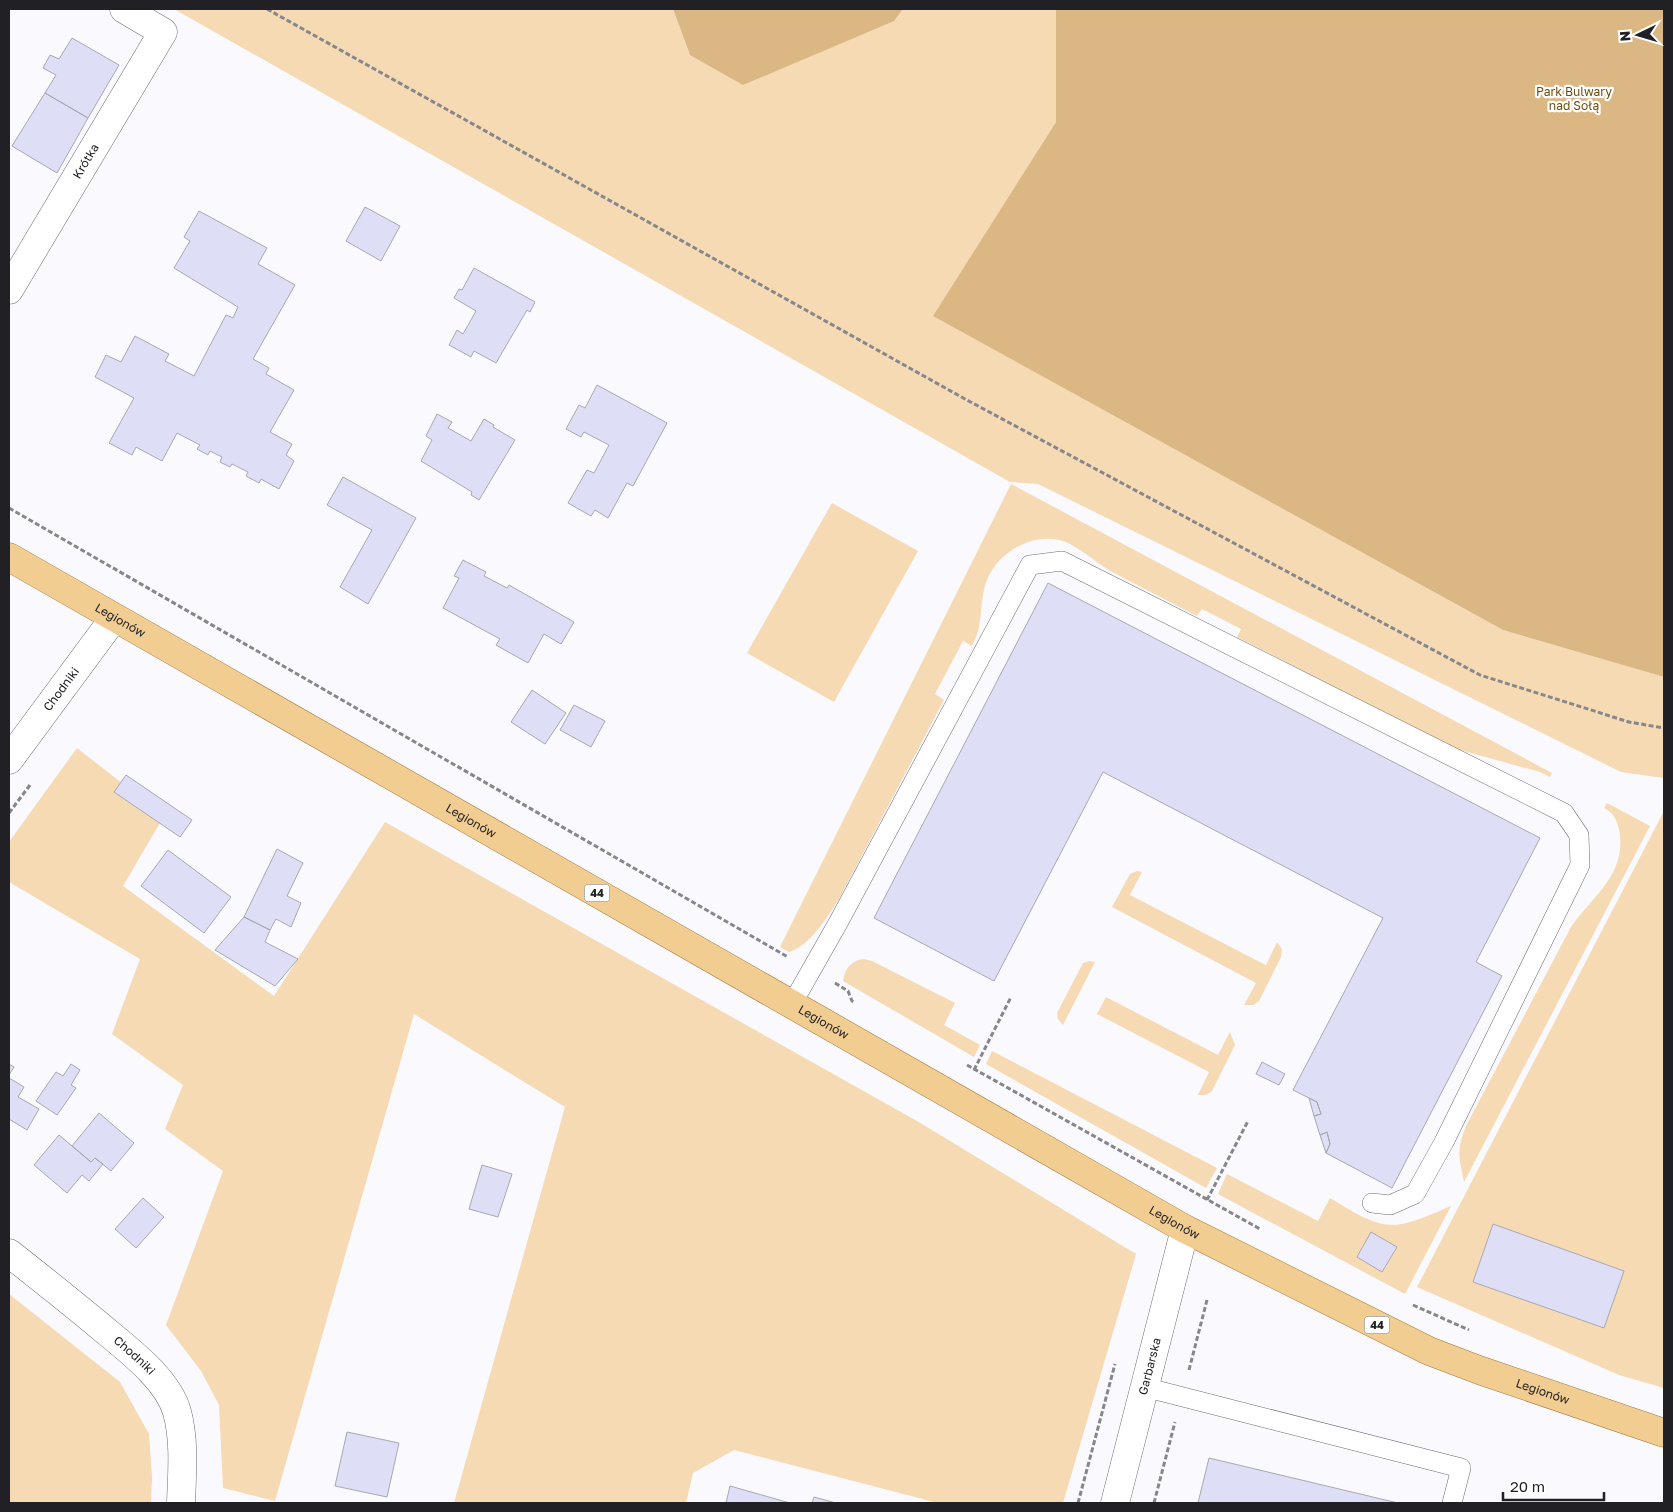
<svg xmlns="http://www.w3.org/2000/svg" width="1673" height="1512" viewBox="0 0 1673 1512" font-family="'Golos Text',sans-serif">
	<style>
		.green { fill: #f6dab3 }
		.forest { fill: #dbb783 }
		.building { fill: #dedff6; stroke: #a8a8b1 }
		.lines { fill: none; stroke-linecap: round; stroke-linejoin: round }
		.lane-casing { stroke: #6d6e75; stroke-width: 20 }
		.street-casing { stroke: #6d6e75; stroke-width: 29 }
		.primary-casing { stroke: #a37b3c; stroke-width: 29 }
		.path { stroke: #87878b; stroke-width: 3; stroke-dasharray: 5 2.5; stroke-linecap: butt }
		.lane { stroke: #fff; stroke-width: 19 }
		.street { stroke: #fff; stroke-width: 28 }
		.primary { stroke: #f2cd92; stroke-width: 28 }
		.labels { text-anchor: middle; stroke-width: 4.5; stroke-linejoin: round; paint-order: stroke }
		.shield { fill: #fff; stroke: #646466; stroke-width: 1 }
		.shield-label { font-size: 11px; font-weight: bold; fill: #212125 }
		.park-label { font-size: 12px; fill: #714e0f; stroke: #fff }
		.street-label { font-size: 12px; fill: #212125; stroke: #fff }
	</style>
	<rect width="100%" height="100%" fill="#f9f9fe"/>
	<!-- green -->
	<path class="green" d="M174,9H673L690,55L894,21L903,9H1056V122L934,316L1503,630L1664,677V778L1621,772L1038,484L1010,482Z
		M1011,484L1552,773L1550,777L1540,772L1460,750L1438,741L1237,637L1241,629L1202,609L1197,616C1169,601 1140,587 1112,572C1098,564 1085,552 1070,544C1043,530 1006,546 991,572C980,589 983,612 978,631C977,636 974,641 972,646L963,641L935,694L944,700L840,897C829,915 810,946 789,952L780,947Z
		M832,503L918,551L834,702L747,653Z
		M77,748L164,816L123,886L274,996L385,822L917,1121L1136,1254L1063,1503H938L734,1450L693,1473L686,1503H454L565,1107L414,1014L275,1501L223,1488L219,1405L201,1371L166,1325L223,1171L165,1129L183,1085L112,1034L140,959L9,882V842Z
		M1607,803L1650,826L1464,1182C1459,1155 1456,1152 1466,1126L1571,927C1593,896 1628,873 1619,829C1617,820 1613,812 1604,808Z
		M1664,811V1388L1619,1375L1417,1287Z
		M1137,871L1142,872L1130,895L1254,959L1266,965L1277,942L1282,949L1281,957L1259,1001L1253,1005H1244L1256,983L1112,907L1130,874Z
		M864,959L872,961L955,1003L944,1025L980,1045L974,1057L843,981C845,969 851,960 864,959Z
		M1089,961L1095,962L1063,1025L1058,1019L1057,1013L1083,963Z
		M1106,997L1218,1055L1230,1032L1235,1045L1212,1091L1206,1095H1198L1209,1072L1097,1014Z
		M992,1051L1217,1168L1206,1188L986,1064Z
		M1227,1174L1318,1221L1330,1198C1349,1209 1372,1226 1395,1225C1414,1223 1434,1213 1451,1206L1405,1294L1218,1194Z
		M9,1294L120,1382L149,1434L152,1477L151,1503H9Z"/>
	<!-- forest -->
	<path class="forest" d="M673,9H903L894,21L743,85L690,55Z
		M1056,9H1664V677L1503,630L933,316L1056,122Z"/>
	<!-- building -->
	<path class="building" d="M72,38L119,65L88,118L45,93L56,75L43,68L50,55L59,59Z
		M45,93L88,118L57,173L12,146Z
		M365,207L400,226L381,261L346,241Z
		M199,211L267,248L258,264L295,285L253,359L269,368L266,374L294,390L270,432L292,444L286,455L294,461L279,489L261,479L259,483L246,476L248,472L232,464L230,467L220,462L222,457L210,451L208,455L197,449L200,445L177,433L162,461L136,447L132,455L109,443L134,398L95,377L106,355L121,362L135,336L169,354L165,361L194,376L226,315L233,318L238,307L174,268L190,241L184,237Z
		M474,268L535,302L530,312L527,310L496,363L474,351L471,357L449,345L457,330L463,334L476,311L454,298L459,289L462,290Z
		M597,385L667,423L633,486L627,483L608,518L595,510L591,516L568,503L587,470L594,473L609,445L584,432L581,437L566,429L579,405L585,408Z
		M437,414L452,422L448,428L471,441L484,419L494,425L493,427L515,440L479,500L471,495L472,492L421,461L432,440L426,436Z
		M343,477L416,518L368,604L340,587L372,530L327,505Z
		M463,560L486,572L484,576L507,588L509,585L574,622L561,644L544,634L528,663L496,645L500,639L443,608L459,578L454,576Z
		M1048,583L1540,838L1476,962L1502,976L1392,1188L1326,1153L1330,1144L1327,1132L1320,1135L1314,1116L1321,1114L1317,1102L1293,1090L1383,918L1103,772L994,981L874,918Z
		M532,690L566,713L545,744L511,722Z
		M574,705L605,721L591,747L560,730Z
		M126,775L192,820L180,837L114,792Z
		M277,849L303,863L287,896L301,903L291,927L276,919L270,930L244,917Z
		M168,850L231,897L204,933L141,886Z
		M244,917L270,930L265,942L298,959L275,986L215,950Z
		M1262,1062L1285,1074L1279,1085L1256,1074Z
		M9,1064L14,1067L9,1075Z
		M71,1064L80,1070L71,1085L76,1088L57,1115L36,1101L56,1072L63,1076Z
		M9,1078L24,1087L18,1097L39,1109L27,1130L9,1119Z
		M1309,1098L1317,1102L1321,1114L1314,1116Z
		M99,1113L134,1143L111,1171L95,1158L91,1162L72,1146Z
		M1327,1132L1330,1144L1326,1153L1320,1135Z
		M59,1135L91,1162L95,1158L103,1164L89,1181L82,1175L67,1193L34,1165Z
		M482,1165L512,1174L498,1217L469,1209Z
		M143,1198L164,1217L136,1248L115,1229Z
		M1493,1224L1624,1271L1604,1328L1473,1282Z
		M1371,1232L1397,1247L1382,1272L1357,1257Z
		M347,1432L399,1443L387,1497L335,1486Z
		M1209,1458L1398,1503H1198Z
		M730,1486L790,1503H726Z
		M814,1497L836,1503H812Z"/>
	<g class="lines">
		<defs>
			<path id="lane" d="M792,1004L838,923L1030,565L1062,561L1564,813L1579,835L1580,865L1444,1142L1415,1194L1390,1205L1372,1203
				M1144,1387L1461,1468L1452,1503"/>
			<g id="street">
				<path id="s1" d="M9,290L163,32L124,9"/>
				<path id="s2" d="M9,760L114,618"/>
				<path id="s3" d="M9,1253C42,1279 75,1305 107,1332C131,1352 168,1380 177,1412C185,1441 182,1474 181,1503"/>
				<path id="s4" d="M1115,1503L1185,1229"/>
			</g>
			<g id="primary">
				<path id="s5" d="M9,557L1185,1229L1429,1351L1479,1370L1664,1433"/>
			</g>
		</defs>
		<!-- lane casing -->
		<use href="#lane" class="lane-casing"/>
		<!-- street casing -->
		<use href="#street" class="street-casing"/>
		<!-- primary casing -->
		<use href="#primary" class="primary-casing"/>
		<!-- path -->
		<path class="path" d="M267,9L965,399L1480,675L1629,722L1664,728
			M9,508L788,957
			M9,813L30,785
			M835,983L848,991L852,1001L854,1002
			M967,1065L1260,1229
			M974,1070L1011,997
			M1207,1200L1248,1121
			M1413,1305L1469,1330
			M1189,1370L1207,1300
			M1078,1503L1115,1364
			M1154,1503L1175,1422"/>
		<!-- lane -->
		<use href="#lane" class="lane"/>
		<!-- street -->
		<use href="#street" class="street"/>
		<!-- primary -->
		<use href="#primary" class="primary"/>
	</g>
	<g class="labels">
		<!-- shield labels -->
		<g class="shield">
			<rect x="584.5" y="884.5" width="25" height="17" rx="4"/>
			<rect x="1364.5" y="1316.5" width="25" height="17" rx="4"/>
		</g>
		<g class="shield-label">
			<text x="597" y="897">44</text>
			<text x="1377" y="1329">44</text>
		</g>
		<!-- park labels -->
		<g class="park-label">
			<text x="1574" y="96">Park Bulwary<tspan x="1574" dy="14">nad Sołą</tspan></text>
		</g>
		<!-- street labels -->
		<g class="street-label">
			<text dy="4" stroke="none"><textPath href="#s1" startOffset="150">Krótka</textPath></text>
			<text dy="4" stroke="none"><textPath href="#s5" startOffset="128">Legionów</textPath></text>
			<text dy="4" stroke="none"><textPath href="#s2" startOffset="88">Chodniki</textPath></text>
			<text dy="4" stroke="none"><textPath href="#s5" startOffset="532">Legionów</textPath></text>
			<text dy="4" stroke="none"><textPath href="#s5" startOffset="938">Legionów</textPath></text>
			<text dy="4" stroke="none"><textPath href="#s5" startOffset="1342">Legionów</textPath></text>
			<text dy="4" stroke="none"><textPath href="#s3" startOffset="162">Chodniki</textPath></text>
			<text dy="4" stroke="none"><textPath href="#s4" startOffset="141">Garbarska</textPath></text>
			<text dy="4" stroke="none"><textPath href="#s5" startOffset="1748">Legionów</textPath></text>
		</g>
	</g>
	<!-- border -->
	<rect width="1673" height="1512" fill="none" stroke="#212125" stroke-width="20"/>
	<!-- north arrow -->
	<g transform="translate(1638 35) rotate(265)" stroke="#ffffff" stroke-width="4" paint-order="stroke">
	<path d="M0-4L9 19L0 12L-9 19Z" fill="#212125"/>
	<text y="-8" font-size="14" font-weight="bold" text-anchor="middle" fill="#212125">N</text>
	</g>
	<!-- scale -->
	<path d="M1503 1492v8h101v-8" fill="none" stroke="#212125" stroke-width="2.5"/>
	<text x="1510" y="1492" font-size="15" fill="#212125" stroke="#ffffff" stroke-width="4" paint-order="stroke">20 m</text>
</svg>
